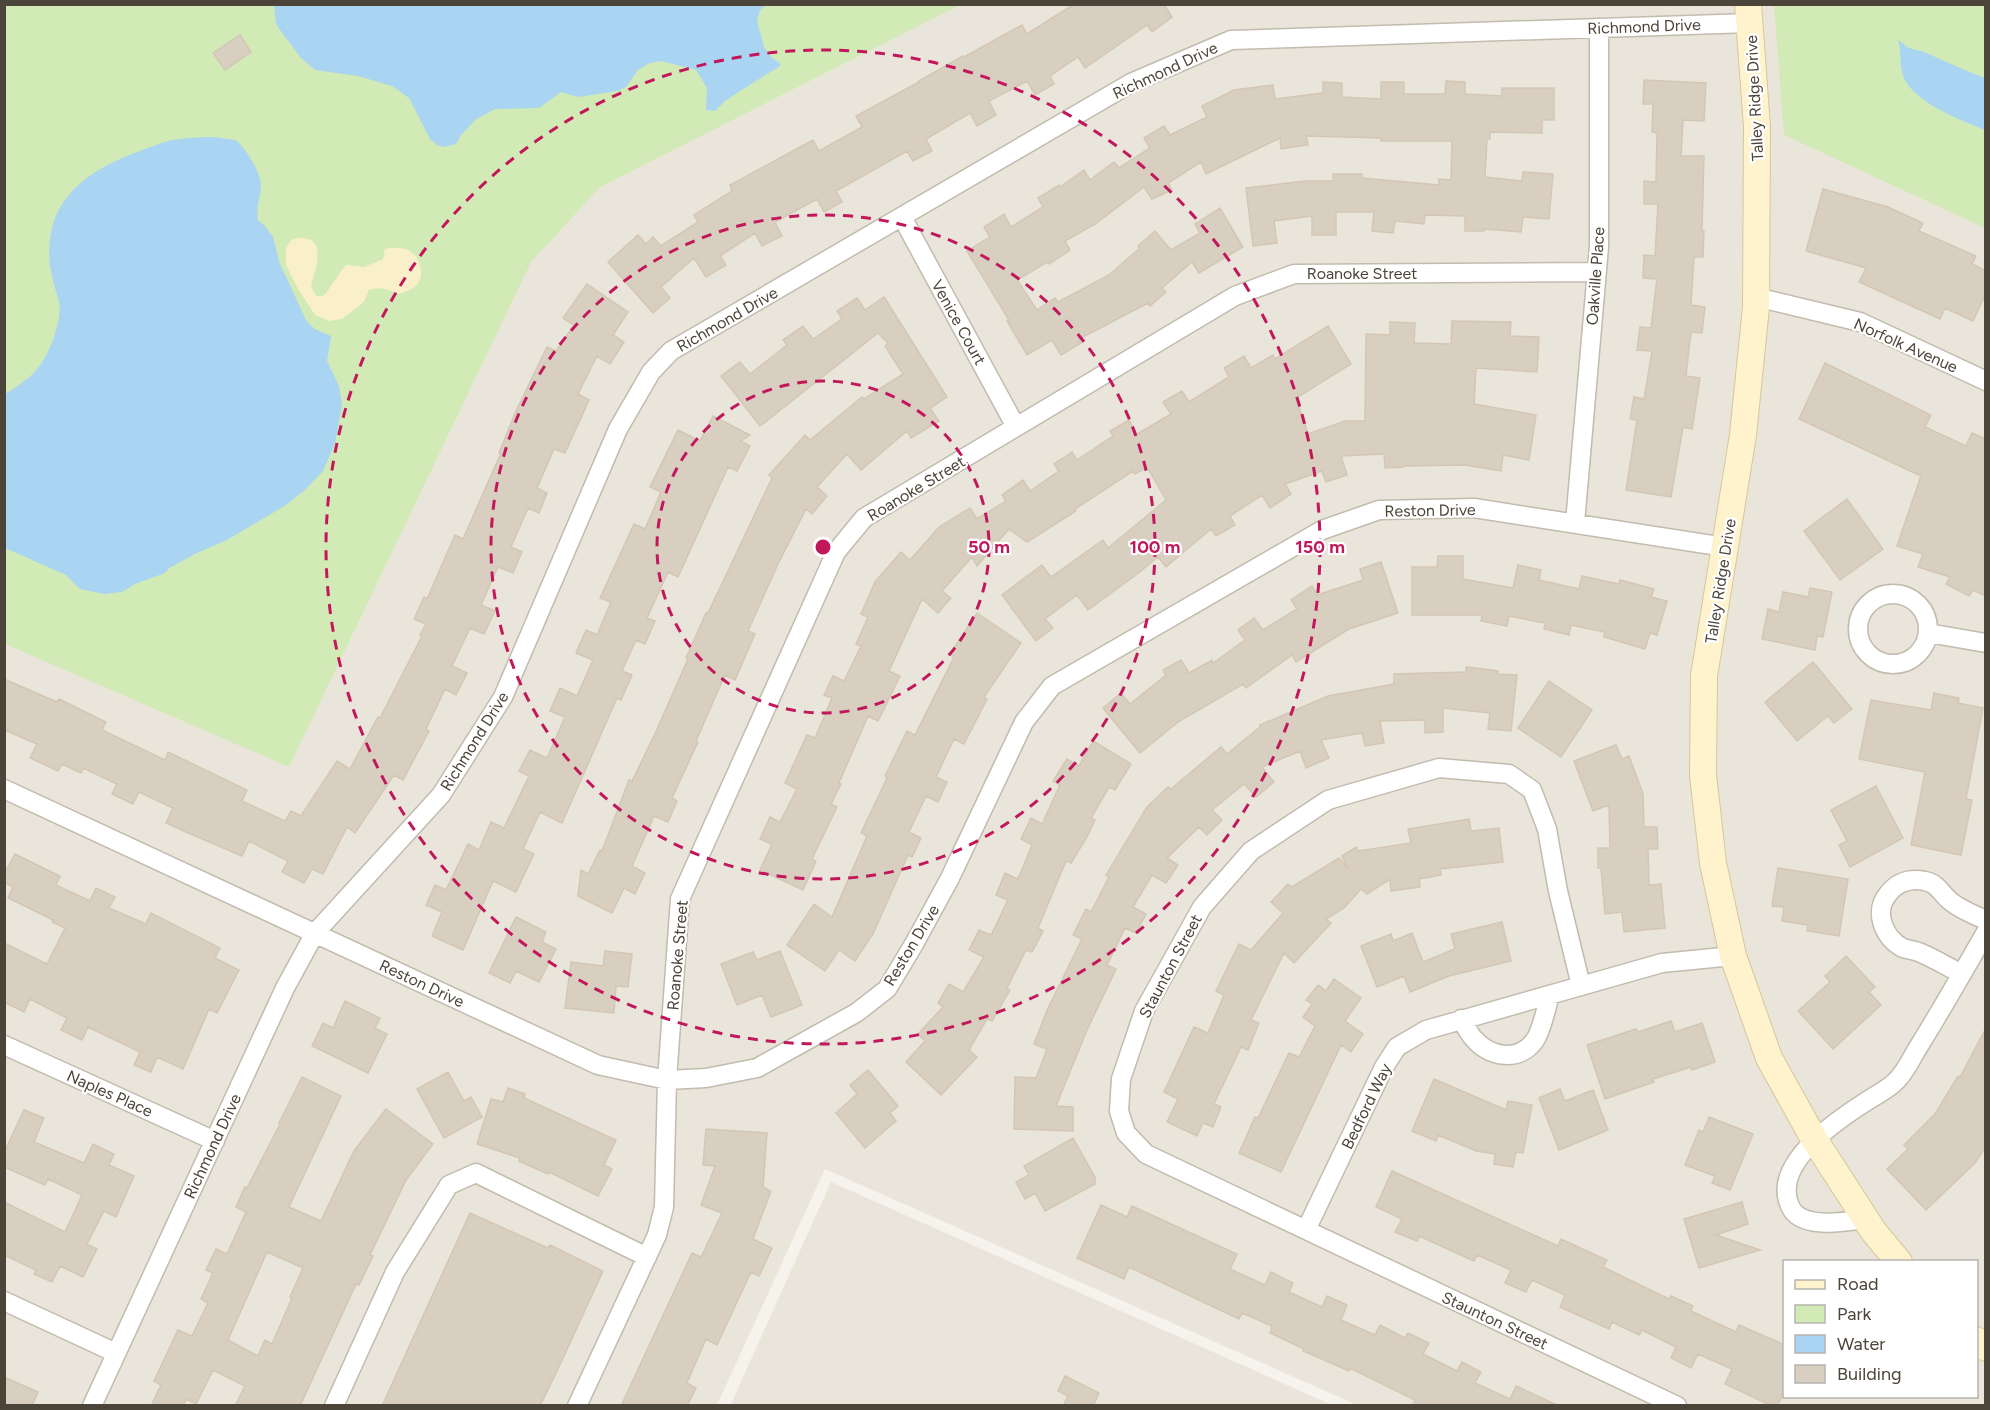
<svg xmlns="http://www.w3.org/2000/svg" width="1990" height="1410" viewBox="0 0 1990 1410" font-family="Figtree,sans-serif">
	<style>
		.residential { fill: #eae5da; fill-rule: evenodd }
		.green { fill: #d2eab5 }
		.sand { fill: #f9efc9 }
		.water { fill: #a9d4f2 }
		.building { fill: #d8cfc1; stroke: #d3c7b4; stroke-width: 1.5; fill-rule: evenodd }
		.lines { fill: none; stroke-linecap: round; stroke-linejoin: round }
		.street-casing { stroke: #c2bbae; stroke-width: 21 }
		.secondary-casing { stroke: #d6c79b; stroke-width: 28 }
		.street { stroke: #fff; stroke-width: 18 }
		.secondary { stroke: #fff3cd; stroke-width: 26 }
		.ring { fill: none; stroke: #c2185b; stroke-width: 3; stroke-dasharray: 10 8 }
		.labels { text-anchor: middle; stroke-width: 4.5; stroke-linejoin: round; paint-order: stroke }
		.street-label { font-size: 16px; fill: #4b4439; stroke: #fff }
		.centre { fill: #c2185b; stroke: #fff; stroke-width: 3 }
		.ring-label { font-size: 18px; text-anchor: middle; font-weight: bold; fill: #c2185b; stroke: #fff; stroke-width: 4.5; stroke-linejoin: round; paint-order: stroke }
	</style>
	<rect width="100%" height="100%" fill="#f6f3ec"/>
	<!-- residential -->
	<path class="residential" d="M5,5H1985V1405H1357L825,1169L717,1405L5,1406ZM1784,1262H1976V1396H1784Z
		M831,1182L1332,1405L730,1406Z"/>
	<!-- green -->
	<path class="green" d="M5,5H960L600,187L531,262L289,767L5,644Z
		M1774,5H1985V228L1784,135Z"/>
	<!-- sand -->
	<path class="sand" d="M297,238C330,236 315,269 311,286L316,296H323L326,293L344,267L347,265L364,267L383,259L385,249C393,247 403,247 410,251C419,256 424,272 419,282C416,288 405,292 398,294C389,290 380,286 369,290L364,302L342,319L329,321L315,315L298,289L286,265V248L291,240Z"/>
	<!-- water -->
	<path class="water" d="M274,5H766L760,10L757,21L764,47L772,58L780,63V66L726,100L715,111L706,110L707,88L696,70L661,61L650,63L638,70L626,87L618,91L578,97L561,92L539,108L495,109L475,120L461,135L456,144L444,147L437,145L430,139L409,98L392,86L358,76L315,70L301,58L280,30L276,24Z
		M1898,40L1909,48L1924,52L1967,71L1985,78V130C1961,120 1908,101 1902,72C1900,62 1901,51 1898,40Z
		M213,137L236,140C246,149 261,172 261,186C260,199 256,206 258,220L264,225L273,237L280,264L306,320C313,330 320,331 331,336L327,361L339,386L342,405L335,443L323,471L305,490L286,505L227,540L197,553L169,568L165,573L135,584L122,592L104,594L80,589L66,575L5,548V394C33,377 44,367 55,334C58,324 61,313 59,302C53,279 47,266 50,240C54,193 96,167 137,152C148,148 160,143 172,140C185,138 199,137 213,137Z"/>
	<!-- building -->
	<path class="building" d="M1074,4H1164L1172,17L1152,32L1147,25L1085,68L1078,57L1050,76L1054,84L1035,95L1027,81L989,101L996,115L977,126L970,113L926,139L932,151L913,161L907,151L836,191L842,202L824,212L817,199L775,222L782,236L762,246L755,233L720,256L726,265L706,277L694,258L661,287L670,298L653,313L608,262L638,235L646,244L653,237L661,246L698,222L694,215L732,191L730,185L813,140L819,151L862,127L856,116L919,82V81L963,56L964,57L1022,25L1027,34Z
		M240,35L251,52L225,70L213,53Z
		M1644,80L1706,83L1704,121L1683,120L1681,156H1704L1702,231H1704L1703,257H1694L1691,305L1705,307L1702,333L1691,332L1686,376L1700,378L1692,429L1683,427L1671,497L1626,490L1637,420L1630,419L1634,397L1644,399L1652,351L1637,350L1640,327L1651,328L1657,279L1643,278L1644,255L1655,256L1658,204H1644V181L1656,182L1657,133L1652,132L1653,104H1643Z
		M1446,81L1465,82V94L1502,96V88H1554V120H1542V133L1490,132V139H1487L1485,177L1522,181L1523,172L1553,174L1549,219L1523,217L1521,232L1484,229V231H1465V216L1425,215L1424,224L1395,221L1393,233L1372,231L1374,212H1336V235H1312V216L1274,221L1277,243L1253,246L1246,188L1305,181H1333V174H1362V178L1439,185V179L1451,180L1452,141H1381V138L1306,136L1308,145L1281,149L1280,138L1206,174L1201,162L1168,183L1172,190L1152,199L1144,187L1095,224L1065,241L1070,250L1049,264L1047,262L1017,280L1037,310L1055,298L1058,302L1109,275L1140,248L1138,246L1155,231L1171,250L1200,233L1195,224L1220,208L1243,247L1199,273L1192,262L1162,288L1166,292L1150,306L1148,303L1079,339L1081,343L1061,355L1052,340L1027,355L1007,321L1009,320L967,251L990,237L984,227L1004,214L1011,227L1043,207L1038,198L1059,185L1060,187L1084,170L1090,180L1114,162L1119,168L1150,148L1144,138L1164,126L1170,135L1207,117L1202,106L1234,90L1273,85L1275,99L1323,93V82L1342,83V97L1381,99V82H1404V94H1445Z
		M1823,189L1888,207L1923,223L1919,231L1976,256L1972,264L1986,271V293L1973,321L1945,308L1940,319L1859,282L1866,268L1806,251Z
		M587,284L628,312L613,335L624,342L610,364L597,356L578,394L589,400L565,453L554,449L537,488L547,493L539,513L528,508L511,547L522,552L513,573L498,567L481,605L495,611L484,634L470,628L452,666L467,673L456,695L445,689L426,729L429,731L403,780L394,775L355,833L347,827L323,874L312,869L304,883L282,872L288,861L249,841L242,856L186,832L166,823L173,808L139,792L133,804L112,794L117,784L83,768L81,773L62,764L58,771L30,758L37,744L4,730V679L57,702L59,699L106,722L102,730L165,760L168,752L247,790L242,801L285,821L291,811L301,816L337,761L350,769L378,717L380,718L422,636L420,635L426,624L414,619L424,597L427,599L455,535L463,539L501,453H499L516,411L547,347L556,351L574,325L563,318Z
		M884,297L947,397L930,408L939,421L911,438L907,431L861,470L847,454L817,487L827,496L812,514L806,509L778,564L748,631L755,634L735,680L725,675L696,741L698,742L672,798L677,801L668,822L654,816L632,866L645,873L635,894L624,888L612,913L578,896L581,870L588,874L600,850L602,851L629,780L632,781L654,736L688,659L686,658L706,613H708L772,478L769,475L805,435L810,440L862,397L864,399L903,374L885,346L888,343L878,333L760,426L721,376L740,362L750,374L787,345L783,340L803,326L813,339L842,319L837,311L857,298L865,310Z
		M1452,321L1511,322L1510,336L1539,337L1537,372L1476,368L1474,404L1536,415L1529,460L1503,455L1501,471L1465,465L1403,466V467L1385,468L1384,454L1341,456L1347,475L1326,482L1322,471L1285,484L1291,494L1270,508L1262,495L1230,516L1235,525L1216,536L1211,529L1166,567L1158,557L1136,575L1088,610L1077,595L1045,619L1053,628L1036,641L1002,595L1042,565L1051,577L1103,540L1108,548L1166,500L1147,467L1135,474L1133,471L1075,509L1076,511L1027,542L1009,529L977,566L972,557L942,591L951,598L938,613L922,599L889,671L900,676L878,721L868,716L839,783L841,784L831,804L837,807L812,859L816,861L803,890L760,870L772,844L760,839L770,817L780,822L797,789L785,783L807,735L815,738L832,698L824,695L833,676L844,681L861,646L856,644L868,617L861,614L875,582L901,552L910,560L939,527L970,508L977,519L1006,501L1002,495L1023,480L1030,491L1059,471L1054,464L1072,452L1077,460L1113,436L1110,431L1129,420L1137,434L1171,414L1163,402L1182,391L1189,402L1229,377L1224,368L1244,356L1251,368L1273,355L1275,359L1328,326L1351,364L1296,398L1308,434L1345,421H1365L1366,334L1390,335V322L1415,323L1414,343L1451,344Z
		M1825,363L1931,415L1925,427L1966,446L1972,433L1986,439V596L1973,590L1969,596L1946,584L1950,577L1918,567L1923,554L1897,546L1921,476L1799,419Z
		M713,416L750,435L741,441L750,446L737,471L728,467L678,577L668,572L647,618L655,621L645,644L636,640L622,671L632,675L621,700L617,698L562,823L540,812L523,849L534,854L516,892L493,881L463,950L432,936L442,912L426,905L435,885L446,890L468,844L479,850L491,822L504,828L529,776L519,771L530,750L547,758L565,717L550,711L560,688L577,696L593,660L576,653L586,630L597,635L611,602L600,598L634,524L645,529L661,492L650,487L678,430L700,441Z
		M1847,499L1883,549L1840,580L1804,531Z
		M1438,556H1463V579L1513,588L1518,565L1541,570L1539,580L1579,589L1582,576L1619,584L1620,580L1654,589L1651,597L1667,601L1657,635L1650,633L1645,649L1604,637L1605,632L1571,625L1569,635L1544,629L1545,623L1509,616L1507,626L1481,621L1482,615H1412V567H1437Z
		M1381,562L1398,613L1349,629L1296,662L1292,655L1246,688L1243,684L1178,722L1140,753L1103,708L1121,693L1130,704L1166,675L1163,670L1181,660L1189,673L1212,660L1213,663L1245,640L1238,630L1254,618L1263,630L1297,609L1291,600L1312,586L1317,595L1363,580L1360,569Z
		M1810,588L1832,592L1823,637L1817,636L1815,650L1762,639L1768,609L1779,612L1783,592L1808,597Z
		M977,613L1021,643L984,697L987,699L964,744L954,739L936,777L947,782L938,802L926,796L909,832L921,838L912,857L908,855L873,934L855,961L839,950L825,971L787,945L814,904L832,917L867,836L861,833L887,778L885,776L907,731L915,735L954,657L950,654Z
		M1813,662L1852,709L1834,723L1828,716L1797,741L1765,702Z
		M1466,667L1498,671L1497,674L1517,675L1511,731L1488,729L1490,713L1443,708V732L1425,733V720L1380,721L1384,743L1365,746L1362,733L1321,740L1329,758L1306,768L1300,751L1262,767L1274,782L1256,797L1244,784L1212,810L1222,820L1207,835L1199,827L1167,858L1178,865L1166,883L1152,875L1133,907L1146,914L1136,933L1125,928L1107,965L1116,969L1087,1030L1056,1106L1073,1107V1131L1014,1129L1015,1077L1036,1078L1047,1049L1034,1044L1048,1008L1082,939L1073,935L1086,909L1091,912L1109,877L1106,875L1147,807L1168,787L1171,789L1221,747L1227,754L1260,727V725L1328,696L1394,684V674L1466,672Z
		M1549,681L1592,710L1561,757L1518,728Z
		M1934,693L1959,698L1958,703L1983,708L1966,799L1972,800L1961,855L1911,845L1925,772L1859,759L1871,700L1931,710Z
		M1093,741L1131,764L1115,790L1109,787L1091,818L1095,820L1087,837L1071,863L1066,861L1038,928L1043,931L1032,952L1026,950L1007,988L1010,990L992,1021L987,1019L969,1050L977,1057L941,1095L906,1062L925,1041L918,1034L943,1007L938,1003L949,984L963,992L984,957L969,950L979,930L991,935L1008,900L996,895L1005,873L1018,879L1032,845L1021,839L1031,818L1042,824L1060,785L1053,781L1067,759L1079,766Z
		M1616,745L1622,759L1629,756L1643,794L1644,827H1657L1658,849H1648L1649,885L1661,884L1665,928L1624,932L1622,912L1605,914L1601,868H1598V848H1610L1609,805L1593,811L1574,761Z
		M1876,786L1903,838L1850,867L1839,845L1847,841L1831,810Z
		M1469,819L1471,831L1499,828L1503,862L1440,869L1441,875L1419,879L1420,887L1391,891L1390,879L1367,894L1361,889L1344,908L1326,919L1331,923L1294,963L1284,953L1251,1020L1259,1023L1248,1050L1241,1047L1214,1104L1221,1107L1213,1127L1203,1123L1197,1136L1167,1122L1178,1099L1164,1092L1194,1027L1208,1033L1224,995L1216,991L1239,944L1251,950L1283,913L1271,902L1288,884L1292,887L1339,858L1348,869L1342,856L1356,847L1358,851L1411,843L1408,829Z
		M15,854L60,876L56,885L90,901L96,888L115,897L109,908L146,924L151,913L220,948L215,958L239,970L217,1013L209,1009L183,1069L157,1057L151,1072L134,1065L140,1052L88,1027L82,1040L61,1030L67,1018L30,999L24,1012L4,1002V943L47,964L65,928L52,922L53,920L8,898L13,887L4,882V874Z
		M1778,868L1848,879L1839,936L1807,931L1808,925L1782,921L1784,907L1772,906Z
		M516,917L546,932L542,942L556,949L539,982L516,971L510,983L489,973Z
		M1502,922L1511,961L1449,976L1410,992L1404,976L1377,987L1361,946L1391,934L1393,941L1412,933L1423,962L1455,949L1451,934Z
		M605,951L632,954L628,987L616,986L614,1013L565,1008L571,962L603,966Z
		M780,951L802,1005L771,1017L762,995L737,1005L721,964L753,952L757,960Z
		M1846,956L1875,987L1869,992L1881,1005L1833,1049L1798,1011L1830,982L1825,976Z
		M1334,979L1361,998L1345,1021L1363,1034L1351,1052L1341,1045L1281,1172L1239,1153L1255,1117L1258,1118L1289,1053L1299,1057L1315,1026L1303,1017L1312,1004L1306,1000L1318,985L1326,991Z
		M345,1001L380,1018L375,1028L387,1034L368,1073L312,1046L323,1023L333,1028Z
		M1671,1021L1675,1032L1702,1023L1715,1062L1692,1070L1691,1067L1653,1079L1654,1082L1605,1099L1587,1045L1636,1029L1638,1032Z
		M1986,1028V1146L1975,1163L1926,1210L1887,1169L1908,1149L1904,1145L1935,1114L1958,1076L1960,1077Z
		M868,1070L898,1106L890,1113L896,1121L865,1148L836,1113L857,1094L850,1085Z
		M448,1072L464,1101L471,1097L482,1117L444,1138L417,1089Z
		M302,1077L341,1096L289,1207L321,1221L354,1151L386,1109L433,1144L406,1180L370,1255L373,1256L359,1285L356,1284L300,1406H235L245,1386L213,1370L196,1404L186,1399L183,1406H151L161,1385L154,1381L178,1330L192,1336L208,1303L201,1299L213,1273L206,1270L216,1249L227,1254L246,1212L236,1207L245,1187L247,1188L280,1124L279,1123ZM267,1252L303,1268L290,1297L292,1298L272,1344L265,1340L258,1356L228,1340Z
		M1434,1079L1506,1110L1508,1101L1532,1105L1523,1153L1516,1152L1513,1167L1494,1164L1495,1154L1476,1151L1438,1135L1436,1141L1412,1131Z
		M508,1088L525,1094L524,1098L616,1140L604,1165L612,1169L598,1196L549,1172L548,1174L519,1161L520,1158L477,1144L491,1099L503,1102Z
		M1560,1089L1565,1101L1593,1090L1608,1130L1559,1150L1539,1098Z
		M24,1110L44,1118L34,1142L84,1163L93,1144L114,1154L109,1165L134,1176L116,1217L104,1211L87,1244L97,1249L83,1277L60,1266L52,1282L34,1274L36,1270L4,1255V1202L65,1232L82,1195L48,1179L45,1185L4,1167V1153Z
		M1709,1117L1753,1134L1730,1190L1712,1183L1715,1176L1685,1165L1699,1130L1703,1132Z
		M706,1129L767,1133L763,1187L771,1191L753,1239L772,1248L759,1276L751,1272L717,1345L706,1339L687,1383L696,1388L687,1406H621L692,1253L701,1257L722,1213L701,1205L715,1166L703,1165Z
		M1073,1138L1095,1177V1184L1045,1211L1035,1193L1025,1199L1016,1182L1029,1175L1024,1166Z
		M1392,1171L1558,1246L1561,1239L1607,1260L1603,1267L1669,1299L1671,1296L1693,1306L1691,1311L1736,1332L1739,1325L1785,1345V1390L1777,1406H1772L1725,1384L1732,1369L1698,1354L1691,1368L1671,1358L1676,1347L1642,1330L1639,1335L1612,1322L1609,1329L1560,1307L1565,1295L1532,1280L1526,1292L1505,1283L1511,1270L1477,1255L1474,1261L1419,1236L1417,1241L1395,1232L1402,1219L1376,1207Z
		M1742,1202L1748,1224L1716,1235L1760,1250L1699,1268L1684,1219Z
		M1101,1205L1127,1217L1132,1206L1237,1254L1230,1269L1265,1285L1271,1272L1293,1283L1289,1292L1322,1307L1327,1296L1347,1305L1341,1320L1375,1335L1380,1325L1405,1338L1408,1333L1429,1343L1423,1354L1457,1371L1462,1362L1481,1372L1475,1383L1510,1399L1516,1386L1559,1406H1412L1415,1400L1350,1368L1349,1371L1303,1351L1304,1349L1270,1333L1272,1326L1242,1313L1239,1319L1129,1267L1124,1279L1077,1258Z
		M470,1213L548,1248L550,1245L603,1271L558,1369L540,1406H382Z
		M1065,1376L1099,1393L1093,1406H1063L1068,1396L1058,1391Z
		M4,1377L38,1392L32,1406H4Z"/>
	<g class="lines">
		<defs>
			<path id="street" d="M902,217L1016,427
				M1756,297L1860,322L1986,381
				M1575,523L1599,247V28
				M1858 629a35 35 0 1 1 70 0a35 35 0 1 1-70 0Z
				M1928,633L1986,643
				M4,789L598,1065L667,1080L706,1078L757,1068L856,1013L887,989L914,944L950,878L1024,722L1052,686L1322,530L1379,510L1474,508L1725,547
				M1962,974C1948,967 1935,959 1921,953C1915,950 1909,950 1903,948C1884,938 1873,912 1888,894C1897,882 1910,878 1925,881C1937,883 1941,893 1949,900C1959,909 1974,915 1986,920
				M1581,986L1558,891L1547,829L1532,790L1509,774L1439,768L1328,800L1251,851L1202,907L1144,1011L1121,1079L1119,1111L1126,1133L1146,1154L1677,1406
				M1461,1019C1465,1025 1469,1034 1474,1039C1490,1057 1519,1063 1535,1040C1542,1030 1546,1008 1550,995
				M4,1045L215,1141
				M1865,1219C1845,1222 1800,1230 1790,1206C1771,1164 1837,1120 1867,1101C1876,1095 1889,1089 1897,1080C1906,1071 1912,1057 1919,1046C1942,1009 1964,970 1986,932
				M1306,1230L1384,1067L1397,1047L1426,1030L1662,963L1733,956
				M4,1301L116,1353
				M92,1406L285,988L315,933L441,795L503,697L618,429L651,372L671,351L1131,83L1231,40L1750,23
				M334,1406L395,1272L449,1185L476,1173L647,1257
				M577,1406L657,1235L664,1207L667,1080L680,899L836,552L864,518L1235,296L1294,274L1597,272"/>
			<path id="secondary" d="M1748,4L1757,127L1756,307L1743,435L1704,676L1703,775L1713,863L1733,956L1769,1058L1814,1139L1874,1232L1899,1262
				M1976,1340L1986,1348"/>
		</defs>
		<!-- street casing -->
		<use href="#street" class="street-casing"/>
		<!-- secondary casing -->
		<use href="#secondary" class="secondary-casing"/>
		<!-- street -->
		<use href="#street" class="street"/>
		<!-- secondary -->
		<use href="#secondary" class="secondary"/>
	</g>
	<!-- distance rings -->
	<g class="ring">
		<circle cx="823" cy="547" r="166"/>
		<circle cx="823" cy="547" r="332"/>
		<circle cx="823" cy="547" r="497"/>
	</g>
	<g class="labels">
		<!-- street labels -->
		<g class="street-label">
			<text transform="translate(1644 26) rotate(-2)" y="6">Richmond Drive</text>
			<text transform="translate(1165 70) rotate(-25)" y="6">Richmond Drive</text>
			<text transform="translate(1754 98) rotate(-93)" y="6">Talley Ridge Drive</text>
			<text x="1362" y="279">Roanoke Street</text>
			<text transform="translate(1595 276) rotate(-86)" y="6">Oakville Place</text>
			<text transform="translate(727 319) rotate(-30)" y="6">Richmond Drive</text>
			<text transform="translate(959 322) rotate(61)" y="6">Venice Court</text>
			<text transform="translate(1906 345) rotate(24)" y="6">Norfolk Avenue</text>
			<text transform="translate(916 488) rotate(-31)" y="6">Roanoke Street</text>
			<text transform="translate(1430 510) rotate(-1)" y="6">Reston Drive</text>
			<text transform="translate(1720 581) rotate(-81)" y="6">Talley Ridge Drive</text>
			<text transform="translate(474 741) rotate(-58)" y="6">Richmond Drive</text>
			<text transform="translate(911 945) rotate(-59)" y="6">Reston Drive</text>
			<text transform="translate(677 955) rotate(-85)" y="6">Roanoke Street</text>
			<text transform="translate(1170 966) rotate(-62)" y="6">Staunton Street</text>
			<text transform="translate(422 983) rotate(25)" y="6">Reston Drive</text>
			<text transform="translate(110 1093) rotate(24)" y="6">Naples Place</text>
			<text transform="translate(1366 1106) rotate(-64)" y="6">Bedford Way</text>
			<text transform="translate(212 1146) rotate(-65)" y="6">Richmond Drive</text>
			<text transform="translate(1495 1320) rotate(25)" y="6">Staunton Street</text>
		</g>
	</g>
	<circle cx="823" cy="547" r="9" class="centre"/>
	<g class="ring-label">
		<text x="989" y="553">50 m</text>
		<text x="1155" y="553">100 m</text>
		<text x="1320" y="553">150 m</text>
	</g>
	<!-- border -->
	<rect width="1990" height="1410" fill="none" stroke="#4b4439" stroke-width="12"/>
	<!-- legend -->
	<rect x="1783" y="1260" width="195" height="138" fill="#ffffff" stroke="#b7b4b0" stroke-width="1.5"/>
	<rect x="1795" y="1280" width="30" height="9" fill="#fff3cd" stroke="#b7b4b0" stroke-width="1.5"/>
	<text x="1837" y="1290" font-size="18" fill="#4b4439">Road</text>
	<rect x="1795" y="1305" width="30" height="18" fill="#d2eab5" stroke="#b7b4b0" stroke-width="1.5"/>
	<text x="1837" y="1320" font-size="18" fill="#4b4439">Park</text>
	<rect x="1795" y="1335" width="30" height="18" fill="#a9d4f2" stroke="#b7b4b0" stroke-width="1.5"/>
	<text x="1837" y="1350" font-size="18" fill="#4b4439">Water</text>
	<rect x="1795" y="1365" width="30" height="18" fill="#d8cfc1" stroke="#b7b4b0" stroke-width="1.5"/>
	<text x="1837" y="1380" font-size="18" fill="#4b4439">Building</text>
</svg>
